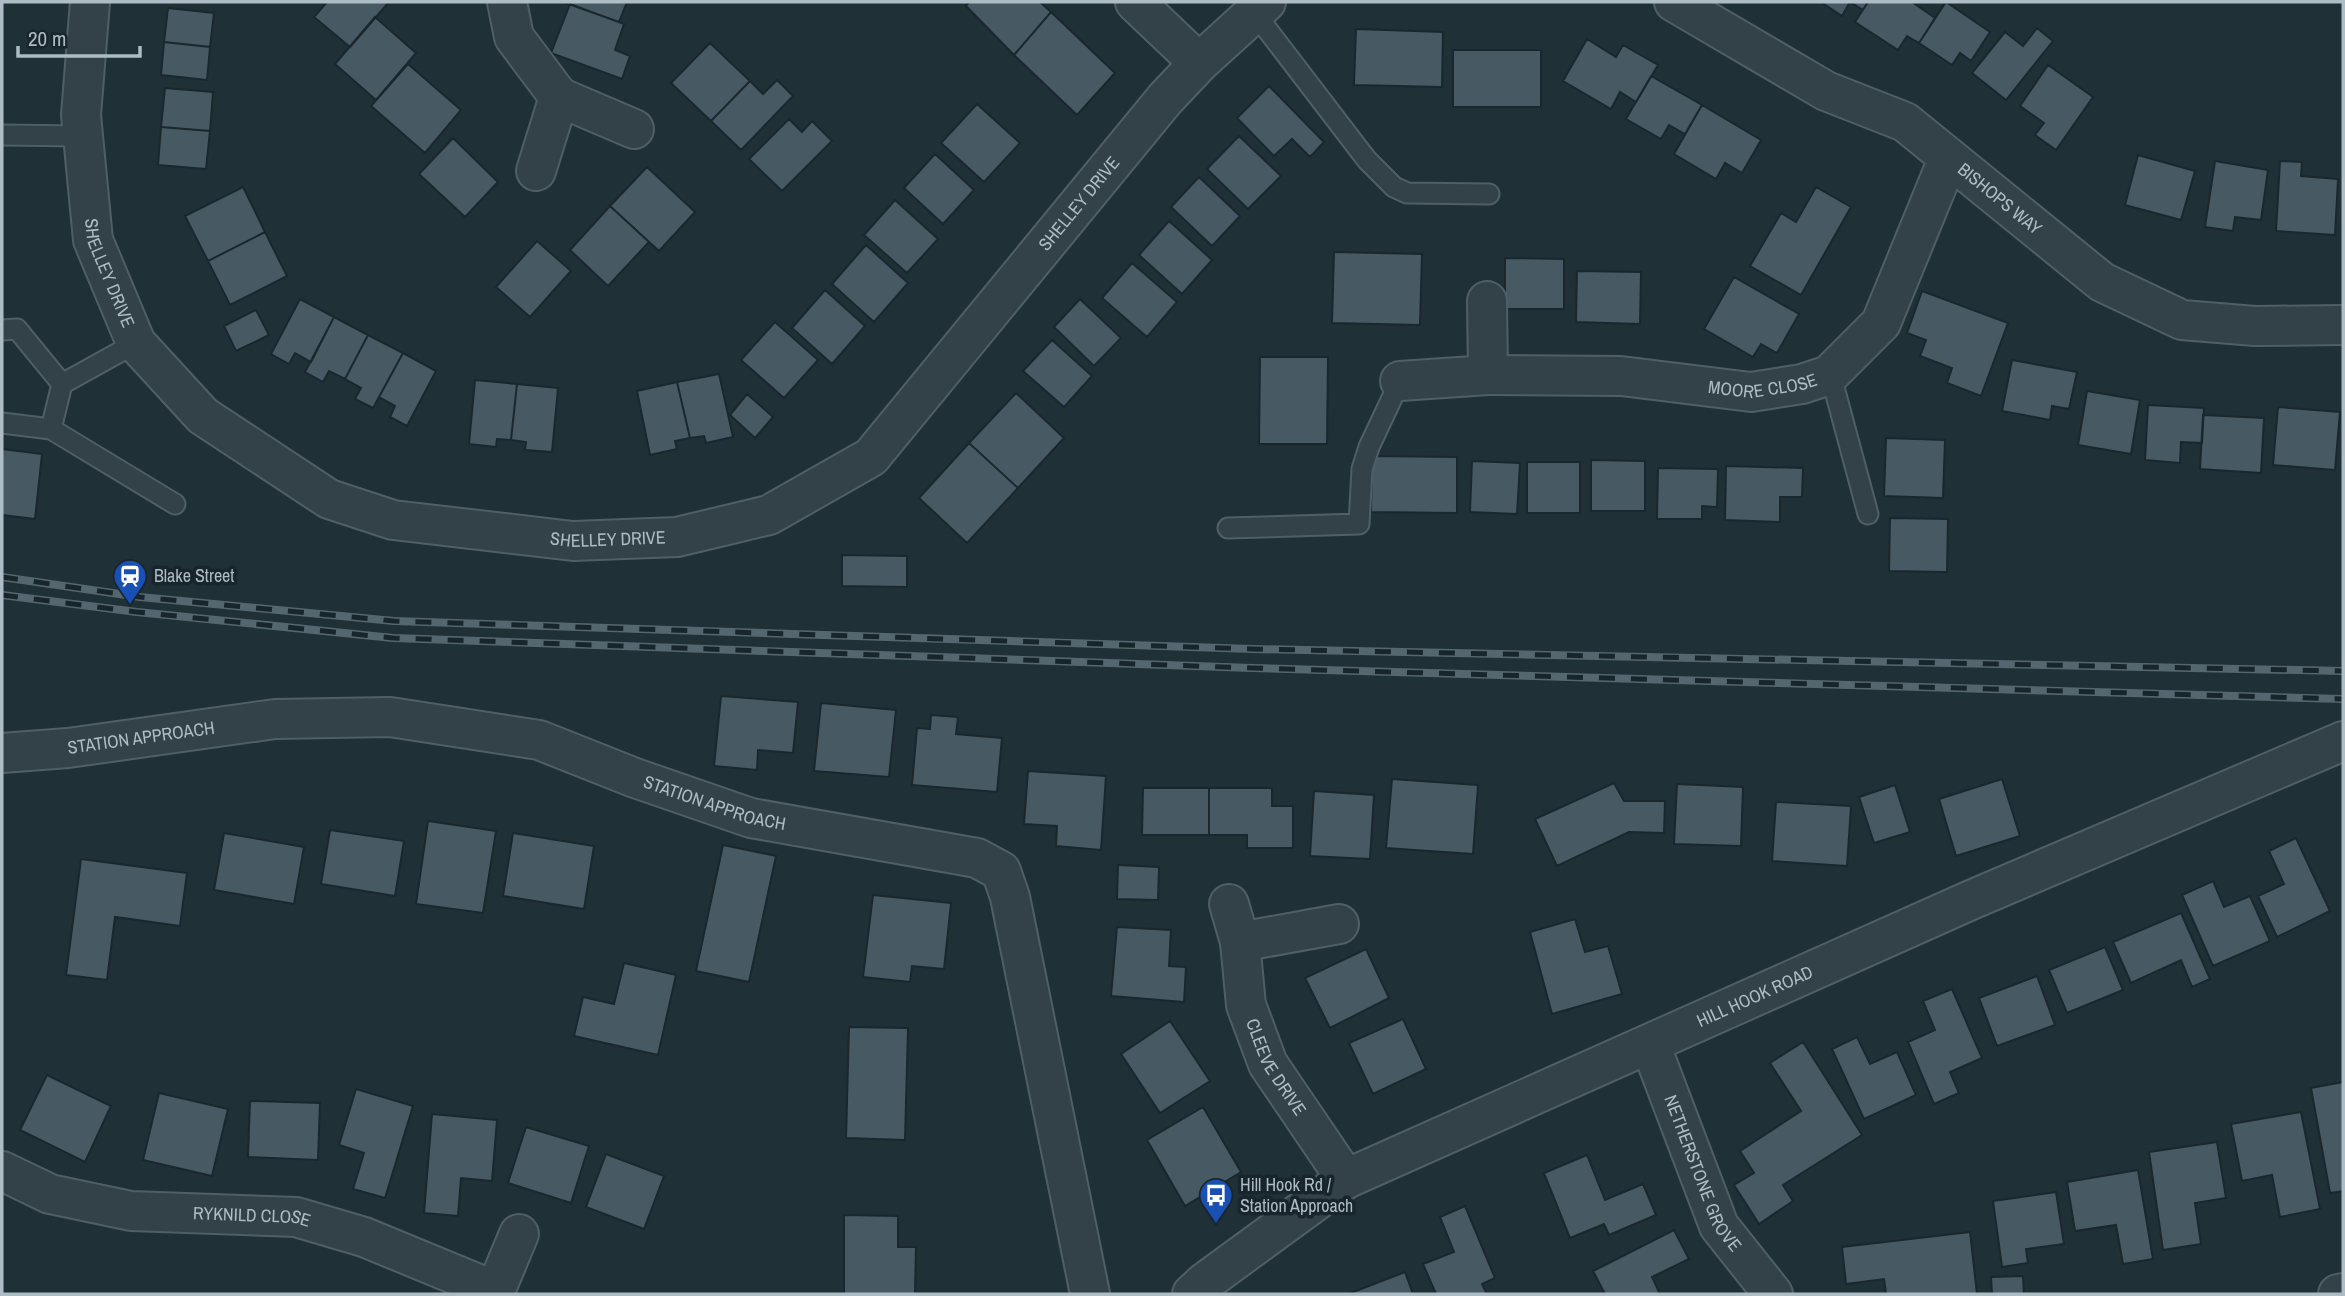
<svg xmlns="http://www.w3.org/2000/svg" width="2345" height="1296" viewBox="0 0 2345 1296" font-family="'Archivo Narrow',sans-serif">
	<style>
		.building { fill: #475a64; stroke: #1a282e; stroke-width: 2 }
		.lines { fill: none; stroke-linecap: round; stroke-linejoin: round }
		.lane-casing { stroke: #505f66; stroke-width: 23 }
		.street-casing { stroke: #505f66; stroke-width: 42 }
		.lane { stroke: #334148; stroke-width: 19 }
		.street { stroke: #334148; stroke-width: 38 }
		.rail-casing { stroke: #54676f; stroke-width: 8 }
		.rail { stroke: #18262c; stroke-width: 5; stroke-dasharray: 16; stroke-linecap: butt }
		.labels { text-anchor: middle; stroke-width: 7; stroke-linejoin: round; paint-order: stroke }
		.street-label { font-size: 18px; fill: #adbcc5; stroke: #18262c }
		.poi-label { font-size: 18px; fill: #adbcc5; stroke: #18262c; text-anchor: start }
	</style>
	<rect width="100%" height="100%" fill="#1f3037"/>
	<!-- building -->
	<path class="building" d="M327,2H389L350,47L314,17Z
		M563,2H627L619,22Z
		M969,2H1040L1051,12L1014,55L966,6Z
		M1821,2H1868L1863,10L1850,2L1842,16Z
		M1868,2H1912L1935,18L1919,43L1907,36L1898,50L1855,22Z
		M1946,2L1990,32L1971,61L1960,53L1952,65L1919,43Z
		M570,4L624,24L615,50L630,56L622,79L551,53Z
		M168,8L214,13L210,47L164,42Z
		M1051,12L1115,73L1077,115L1014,55Z
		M375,17L416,53L376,100L335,64Z
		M2037,28L2053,41L2006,100L1972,73L2005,32L2023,46Z
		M1356,29L1443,32L1442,87L1354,85Z
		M1587,39L1616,57L1623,45L1658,65L1636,102L1620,92L1611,109L1563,81Z
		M164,42L210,47L207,80L161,75Z
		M710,43L750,81L711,121L671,83Z
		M1453,50H1541V107H1453Z
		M408,64L461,110L425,153L371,106Z
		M2048,65L2093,97L2056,150L2035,135L2044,123L2020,106Z
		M1651,76L1702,105L1685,134L1669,125L1661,139L1626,119Z
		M777,80L793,96L741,150L711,121L750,81L763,94Z
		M1269,86L1324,142L1310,157L1292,139L1274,156L1237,118Z
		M165,88L213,92L210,131L161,127Z
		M977,104L1020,143L984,182L941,143Z
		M1702,105L1761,140L1742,173L1725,163L1716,179L1674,154Z
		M789,119L802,132L812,121L832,141L782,191L749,159Z
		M161,127L210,131L206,169L158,165Z
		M1239,136L1281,176L1248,209L1207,169Z
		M453,138L498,182L465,217L419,174Z
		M935,154L974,190L943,224L904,188Z
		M2138,155L2195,171L2181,220L2125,205Z
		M2215,161L2268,170L2261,220L2235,217L2233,231L2205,227Z
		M2280,161L2302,162L2301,176L2338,179L2335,235L2276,231Z
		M647,167L695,212L659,251L610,206Z
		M1199,177L1240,216L1212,246L1171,207Z
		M243,187L265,232L208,261L185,216Z
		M1816,187L1851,207L1801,295L1750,266L1781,213L1796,222Z
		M895,200L938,239L907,273L864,235Z
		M610,206L649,242L608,286L570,250Z
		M1169,221L1212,260L1182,294L1139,255Z
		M265,232L287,276L230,305L208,261Z
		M537,241L571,271L530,317L496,287Z
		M866,245L908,283L874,322L832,284Z
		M1334,252L1422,254L1420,325L1332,323Z
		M1505,258L1564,259V309H1505Z
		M1132,263L1177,302L1147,337L1102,298Z
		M1577,271L1641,272L1640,324L1576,322Z
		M1734,277L1799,314L1777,353L1761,344L1753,357L1704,329Z
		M825,290L865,326L832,364L792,328Z
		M1922,291L2008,323L1981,396L1947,383L1952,368L1920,356L1926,340L1907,333Z
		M300,299L334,317L311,362L295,353L289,364L271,354Z
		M1080,299L1121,338L1094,366L1054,327Z
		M256,310L269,335L236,351L224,326Z
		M334,317L368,335L345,379L329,371L323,382L305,372Z
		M775,322L818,360L784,398L741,360Z
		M368,335L403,353L373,408L355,399L361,388L345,379Z
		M1052,340L1092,376L1064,407L1023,371Z
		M403,353L436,371L407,426L390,417L395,406L379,397Z
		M1260,357H1328L1327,444H1259Z
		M2012,360L2077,372L2069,409L2052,406L2050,420L2002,411Z
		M719,374L733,437L706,443L704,436L690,438L677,382Z
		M475,380L517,384L511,440L497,439L496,447L469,444Z
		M677,382L690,438L675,441L677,449L650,455L637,391Z
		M517,384L558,388L552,452L525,450L526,442L511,440Z
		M2087,391L2140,400L2131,454L2078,445Z
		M1016,393L1064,438L1018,488L969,443Z
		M747,394L773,417L755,438L730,415Z
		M2148,405L2204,408L2202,443L2181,442L2180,463L2145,460Z
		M2278,407L2340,412L2335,470L2273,465Z
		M2203,415L2264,418L2261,473L2200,469Z
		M1886,438L1945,440L1943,498L1884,496Z
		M969,443L1018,488L967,543L919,498Z
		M2,449L42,454L35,519L2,515Z
		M1372,456L1457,457V513L1371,512Z
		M1591,460L1645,461V511H1591Z
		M1472,461L1520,463L1517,514L1470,512Z
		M1527,462H1580V513H1527Z
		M1726,466L1803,468L1802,497H1780V522L1725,520Z
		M1658,468L1718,469L1717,507L1702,506V519H1657Z
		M1890,518L1948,519L1947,572L1889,571Z
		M842,555L907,556V587L842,586Z
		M721,696L798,702L793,753L758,750L757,770L714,766Z
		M821,703L896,710L889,777L814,771Z
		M931,715L958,717L956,734L1002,738L997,792L912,785L917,728L930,729Z
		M1028,771L1106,776L1101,850L1056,846L1057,826L1024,824Z
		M1392,779L1478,785L1473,854L1386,848Z
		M2002,779L2020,836L1956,856L1939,799Z
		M1614,783L1624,801H1665L1664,833L1629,832L1557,866L1535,819Z
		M1677,784L1743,787L1741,846L1674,844Z
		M1895,785L1910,832L1874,843L1859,797Z
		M1143,788H1209V835H1142Z
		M1209,788H1272V806H1293V848H1247V835H1209Z
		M1314,791L1374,795L1370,859L1310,856Z
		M1776,802L1851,806L1847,866L1772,861Z
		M428,821L496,831L483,913L416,904Z
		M330,830L404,841L395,896L321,884Z
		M224,833L304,847L294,904L214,890Z
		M513,833L594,846L584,909L503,896Z
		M2296,838L2330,911L2277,937L2258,896L2284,884L2269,851Z
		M723,845L776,856L749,982L696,971Z
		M81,859L187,873L180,926L115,917L107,980L66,975Z
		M1118,865L1159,867L1158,900L1117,899Z
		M2213,881L2224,907L2250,896L2270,941L2213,966L2182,895Z
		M873,895L951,903L944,969L912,966L910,982L863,977Z
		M2181,913L2210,979L2192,987L2181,960L2131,983L2113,942Z
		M1575,919L1585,952L1608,946L1622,994L1552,1014L1530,932Z
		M1117,927L1171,930L1169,966L1186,967L1184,1002L1111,996Z
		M2105,947L2123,990L2067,1013L2049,970Z
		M1366,949L1389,998L1330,1028L1305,978Z
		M624,963L676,975L658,1055L574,1036L583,997L614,1004Z
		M2037,976L2055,1025L1997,1046L1979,998Z
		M1952,989L1982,1058L1950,1072L1959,1093L1934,1104L1908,1042L1935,1030L1923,1001Z
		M1403,1019L1426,1069L1373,1094L1349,1043Z
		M1170,1021L1210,1081L1160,1113L1121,1054Z
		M849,1027L908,1028L905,1140L846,1138Z
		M1857,1037L1870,1064L1897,1052L1916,1095L1864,1119L1832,1049Z
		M1803,1042L1862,1135L1783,1185L1793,1201L1759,1224L1734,1185L1754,1173L1740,1151L1801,1111L1770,1063Z
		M47,1075L111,1106L85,1162L20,1130Z
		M2343,1082V1191L2330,1193L2311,1088Z
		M356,1089L413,1106L385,1198L353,1189L364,1153L339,1145Z
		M159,1093L228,1109L212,1176L143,1160Z
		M250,1101L320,1103L318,1160L248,1157Z
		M1203,1107L1241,1172L1185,1206L1147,1140Z
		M2301,1112L2320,1209L2280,1217L2272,1175L2242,1181L2231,1124Z
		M432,1114L497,1120L492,1181L461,1178L458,1216L424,1213Z
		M526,1127L589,1146L571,1203L508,1183Z
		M2217,1142L2226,1198L2195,1203L2201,1244L2163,1250L2149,1152Z
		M606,1154L664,1176L644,1229L586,1207Z
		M1587,1155L1605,1200L1643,1184L1656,1215L1609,1235L1604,1224L1570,1238L1544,1173Z
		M2138,1170L2153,1259L2123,1264L2116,1225L2075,1231L2067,1182Z
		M2056,1192L2064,1244L2026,1249L2028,1263L2002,1267L1993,1201Z
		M1465,1206L1495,1278L1482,1284L1487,1294H1436L1423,1264L1454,1252L1440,1217Z
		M844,1215L898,1216V1247H916L915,1294H844Z
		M1674,1230L1689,1259L1652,1277L1660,1294H1605L1593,1271Z
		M1970,1232L1977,1294H1886L1884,1279L1846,1284L1842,1247Z
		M1405,1272L1413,1294H1348Z
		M2023,1276L2024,1294H1992L1991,1277Z"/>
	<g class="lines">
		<defs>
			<path id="lane" d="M1253,11L1367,160L1394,187L1407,193L1489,194
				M2,135L83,136
				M2,330L17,329L62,384
				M1829,375L1835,391L1868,514
				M2,423L51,429L62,384L136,343
				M51,429L175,504
				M1228,528L1359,524L1362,469L1369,447L1400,381"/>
			<g id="street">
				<path id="s1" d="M90,2L81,115L93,240L136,343L203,416L329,499L393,520L573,541L677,537L769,515L871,457L1165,99L1199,63L1266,2"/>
				<path d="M507,2L514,37L559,97"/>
				<path d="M1135,2L1199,63"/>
				<path id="s2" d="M1674,2L1826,91L1905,122L2102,282L2182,320L2255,326L2343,325"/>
				<path d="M536,171L559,97L634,129"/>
				<path id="s3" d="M1488,375L1621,376L1751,392L1802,384L1829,375L1881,323L1948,159"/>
				<path d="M1400,381L1488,375L1487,301"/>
				<path id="s4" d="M2,753L68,748L275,719L390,717L539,740L635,778L751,818L977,858L1001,871L1010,897L1090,1294"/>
				<path d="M1229,904L1240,942"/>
				<path id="s5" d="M1339,924L1240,942L1246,1005L1268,1064L1346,1179"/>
				<path id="s6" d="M1650,1044L1719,1226L1773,1294"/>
				<path id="s7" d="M2,1171L50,1194L131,1211L296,1217L364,1237L495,1291"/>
				<path d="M494,1294L519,1234"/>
				<path id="s8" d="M1192,1294L1205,1282L1346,1179L1971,900L2343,741"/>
				<path d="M2338,1294L2343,1293"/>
			</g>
		</defs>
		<!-- lane casing -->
		<use href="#lane" class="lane-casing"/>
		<!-- street casing -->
		<use href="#street" class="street-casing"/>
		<!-- lane -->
		<use href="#lane" class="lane"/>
		<!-- street -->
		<use href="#street" class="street"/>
		<defs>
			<path id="rail" d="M2,577L140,597L394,621L1253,649L2343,671
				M2,595L137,612L393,638L1252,668L2343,699"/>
		</defs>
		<!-- rail casing -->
		<use href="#rail" class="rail-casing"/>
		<!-- rail -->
		<use href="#rail" class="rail"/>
	</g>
	<!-- icons -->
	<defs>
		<symbol id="station-pin" viewBox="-11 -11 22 30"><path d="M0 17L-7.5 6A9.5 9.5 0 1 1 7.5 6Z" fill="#1a4fb4" stroke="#18262c"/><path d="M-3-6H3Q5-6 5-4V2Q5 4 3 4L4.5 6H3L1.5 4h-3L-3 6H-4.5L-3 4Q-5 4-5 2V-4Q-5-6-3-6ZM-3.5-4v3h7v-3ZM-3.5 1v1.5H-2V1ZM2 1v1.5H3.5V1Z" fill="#fff"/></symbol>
		<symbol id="bus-pin" viewBox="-11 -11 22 30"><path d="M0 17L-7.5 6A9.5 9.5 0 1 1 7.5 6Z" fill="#1a4fb4" stroke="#18262c"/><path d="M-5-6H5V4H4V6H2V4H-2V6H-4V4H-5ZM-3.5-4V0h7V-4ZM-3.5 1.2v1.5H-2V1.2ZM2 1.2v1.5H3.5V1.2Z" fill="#fff"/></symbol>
	</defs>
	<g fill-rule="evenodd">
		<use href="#station-pin" x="111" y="557" width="38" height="52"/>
		<use href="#bus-pin" x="1197" y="1176" width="38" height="52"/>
	</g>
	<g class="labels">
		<!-- street labels -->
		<g class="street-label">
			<text dy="6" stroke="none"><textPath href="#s2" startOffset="383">BISHOPS WAY</textPath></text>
			<text dy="6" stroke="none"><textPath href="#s1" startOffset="1493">SHELLEY DRIVE</textPath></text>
			<text dy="6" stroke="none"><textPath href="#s1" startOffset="275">SHELLEY DRIVE</textPath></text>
			<text dy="6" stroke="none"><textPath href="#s3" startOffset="276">MOORE CLOSE</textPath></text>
			<text dy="6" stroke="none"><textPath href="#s1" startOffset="884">SHELLEY DRIVE</textPath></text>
			<text dy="6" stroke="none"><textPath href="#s4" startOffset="140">STATION APPROACH</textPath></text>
			<text dy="6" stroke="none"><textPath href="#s4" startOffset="728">STATION APPROACH</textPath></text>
			<text dy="6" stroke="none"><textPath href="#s8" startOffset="640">HILL HOOK ROAD</textPath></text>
			<text dy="6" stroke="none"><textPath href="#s5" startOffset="233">CLEEVE DRIVE</textPath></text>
			<text dy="6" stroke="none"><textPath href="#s6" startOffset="140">NETHERSTONE GROVE</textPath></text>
			<text dy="6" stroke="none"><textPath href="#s7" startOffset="257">RYKNILD CLOSE</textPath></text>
		</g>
		<!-- poi labels -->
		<g class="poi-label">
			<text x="154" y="582">Blake Street</text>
			<text x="1240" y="1191">Hill Hook Rd /<tspan x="1240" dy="21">Station Approach</tspan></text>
		</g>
	</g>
	<!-- border -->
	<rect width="2345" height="1296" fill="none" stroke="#adbcc5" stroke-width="7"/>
	<!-- scale -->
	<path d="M18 46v10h122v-10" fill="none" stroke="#adbcc5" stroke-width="3.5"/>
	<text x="28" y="46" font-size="21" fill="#adbcc5" stroke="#18262c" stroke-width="5" paint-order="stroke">20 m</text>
</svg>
